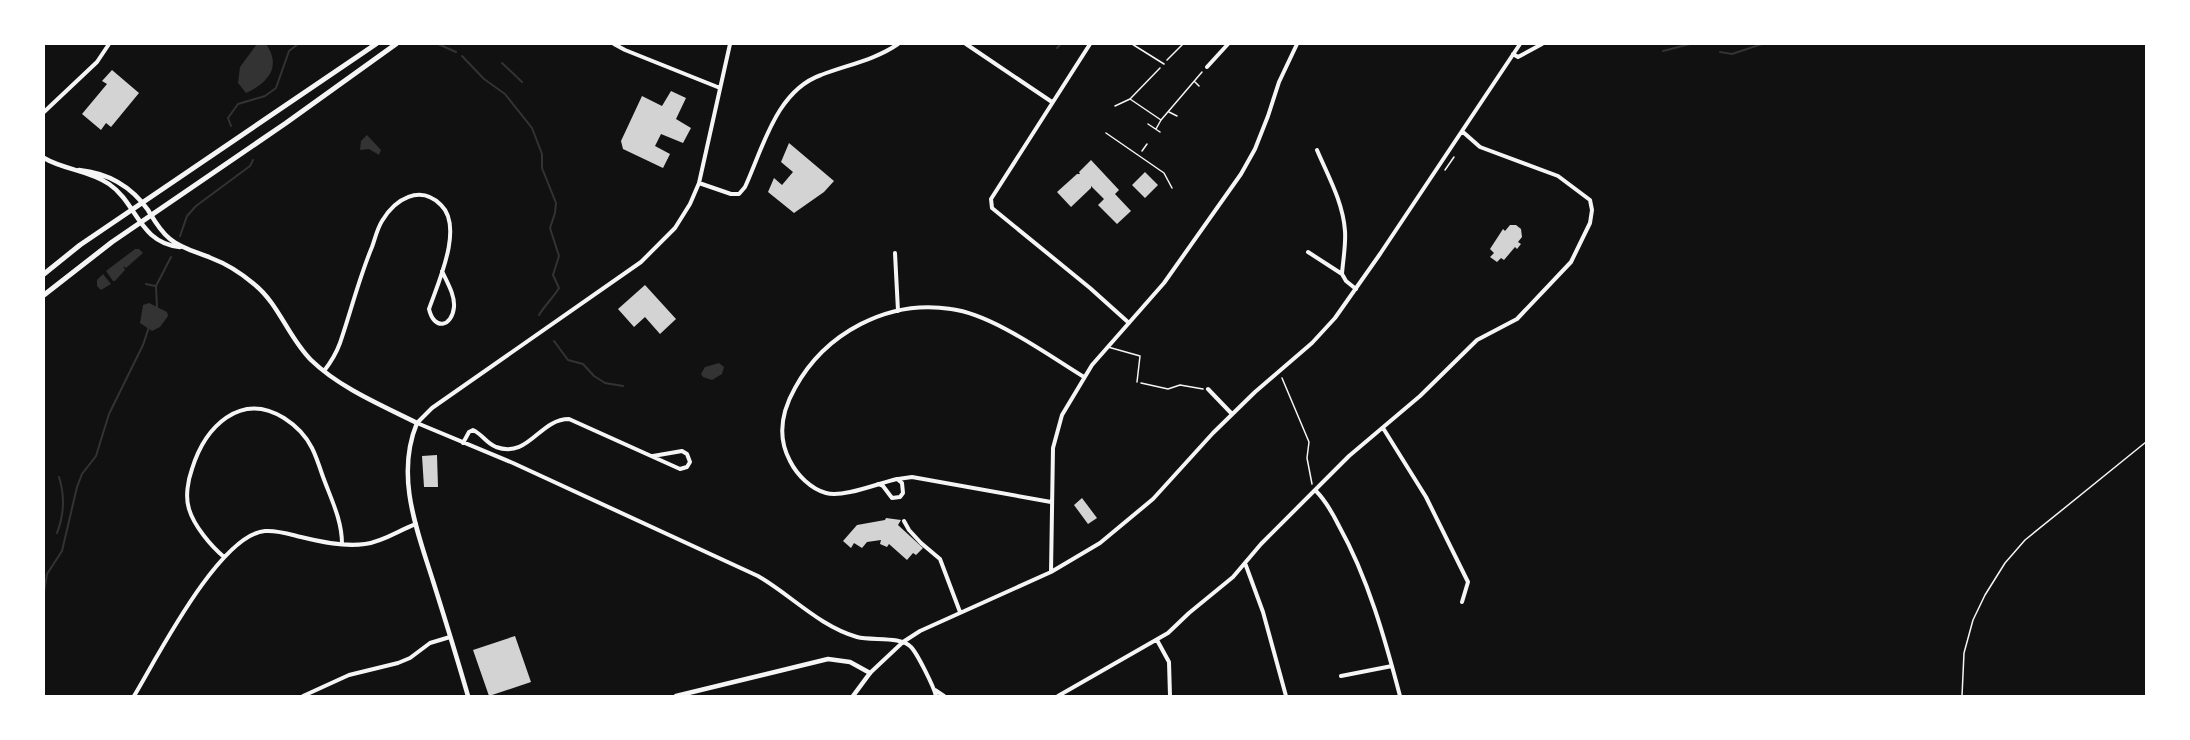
<svg xmlns="http://www.w3.org/2000/svg" width="2190" height="740" viewBox="0 0 2190 740" font-family="'Asap Condensed',sans-serif">
	<style>
		.water { fill: #333 }
		.lines { fill: none; stroke-linecap: round; stroke-linejoin: round }
		.stream { stroke: #333; stroke-width: 2 }
		.building { fill: #d3d3d3 }
		.path { stroke: #f5f5f5; stroke-width: 1.5 }
		.service { stroke: #f5f5f5; stroke-width: 1.5 }
		.minor { stroke: #f5f5f5; stroke-width: 4 }
		.tertiary { stroke: #f5f5f5; stroke-width: 4.5 }
		.primary { stroke: #f5f5f5; stroke-width: 5 }
	</style>
	<rect width="100%" height="100%" fill="#111"/>
	<!-- water -->
	<path class="water" d="M257,44H266C282,67 268,83 246,93L238,83L240,67Z
		M367,135L381,150L379,155L369,149L360,150L361,141Z
		M135,249H139L143,253L126,268L123,266L125,270L115,281H113L106,271Z
		M103,274L111,284L101,290L97,286V280Z
		M149,303L167,312L168,316L160,327L152,331L140,323L143,305Z
		M719,363L724,367L722,374L712,380L703,377L701,374L705,367Z"/>
	<g class="lines">
		<!-- stream -->
		<path class="stream" d="M438,44L456,52
			M1057,48L1061,44
			M1663,51L1690,44
			M1720,52L1732,54L1762,44
			M462,56L484,79L505,94L532,128L542,154V168L556,203L555,213L550,228L559,256L553,275L559,288C553,298 545,305 539,315
			M502,63L522,82
			M231,126L228,118L238,104L265,96L276,88L289,51L298,44
			M180,236L187,216L196,206L250,166L253,160
			M146,284L155,286
			M157,308L156,286L171,257
			M554,341L568,360L583,364L594,376L605,383L623,386
			M44,498V536
			M57,533C64,515 65,496 59,477
			M44,592L47,574L62,551L77,487L82,474L96,456L109,414L143,345L149,327"/>
	</g>
	<!-- building -->
	<path class="building" d="M112,70L139,93L111,127L106,123L101,130L82,114L107,84L102,81Z
		M671,91L686,98L676,119L691,128L683,143L661,134L655,146L670,154L663,168L623,149L621,141L642,96L662,106Z
		M789,143L834,181L824,192L794,213L768,192L774,178L782,185L793,172L781,162Z
		M1091,160L1119,190L1115,194L1131,211L1117,224L1098,205L1104,199L1091,186V188L1071,207L1057,192L1077,174H1080L1079,172Z
		M1145,172L1158,185L1145,198L1132,185Z
		M1510,225H1516L1521,229L1522,237L1518,242L1521,244L1517,249L1515,247L1504,260L1501,258L1497,262L1490,257L1494,253L1490,249L1503,229L1505,231Z
		M645,285L676,319L660,334L645,317L634,327L618,309Z
		M437,455L438,487H424L422,456Z
		M1082,498L1097,518L1088,524L1074,505Z
		M886,518L901,520L898,525L923,548L916,555L913,553L907,560L889,544L887,547L880,544L881,540L867,542L862,548L854,543L851,548L843,541L857,525L885,520Z
		M515,636L531,682L489,696L473,650Z"/>
	<g class="lines">
		<!-- path -->
		<path class="path" d="M1167,60L1183,44
			M1195,82L1199,86
			M1130,99L1161,120
			M1115,106L1130,99L1160,68
			M1169,112L1177,116
			M1148,124L1160,132
			M1156,129L1161,120L1202,72
			M1142,151L1147,144
			M1445,170L1454,157
			M1282,378L1309,442L1307,458L1312,484
			M1141,383L1168,389L1180,385L1203,389
			M1962,696L1964,653L1973,620L1985,595L2005,563L2025,540L2146,442"/>
		<!-- service -->
		<path class="service" d="M1132,44L1164,64
			M1106,133L1164,173L1172,188
			M1108,347L1140,356L1137,382"/>
		<!-- minor -->
		<path class="minor" d="M614,44L625,50L720,88
			M730,44L699,183L690,204L675,228L641,262L432,408L417,423L513,463L758,576C791,595 819,626 857,637C872,641 901,636 911,647C917,653 934,687 936,696
			M966,44L1052,102
			M1090,44L991,199L992,208L1090,288L1129,323
			M1513,54L1518,57L1542,44
			M1207,67L1228,44
			M44,112L97,62L109,44
			M1317,150C1328,176 1343,202 1345,231C1346,245 1343,260 1342,274
			M699,183L731,194H739L745,187C763,148 776,91 821,75C847,65 875,60 898,44
			M1308,252L1342,274L1346,281L1356,289
			M895,253L898,311
			M324,371C331,362 336,354 340,343C351,311 359,278 372,247C375,239 377,229 382,221C395,199 420,184 441,205C464,227 438,283 429,309C434,331 452,327 454,307C455,295 447,282 442,271
			M1208,389L1232,414
			M1383,428L1426,497L1468,582L1462,602
			M463,443L469,432L473,430C482,434 486,443 496,447C529,459 539,419 569,419L680,469L687,467L690,462L687,454L682,451L653,456
			M898,479L912,477L1051,502
			M878,484L883,486L892,498L900,497L903,493L902,483L897,479C879,483 843,498 826,493C811,489 797,475 790,461C777,437 782,411 795,388C825,333 888,299 951,309C992,314 1048,355 1084,377
			M1316,491C1326,501 1333,514 1339,526C1368,578 1385,639 1400,696
			M904,521L909,530L921,543L940,559L960,612
			M224,557C211,546 194,526 189,509C185,497 188,480 192,469C205,427 240,391 284,418C295,425 306,436 312,448C316,456 319,465 322,474C330,497 342,519 342,544
			M1245,563L1263,612L1286,696
			M1051,572L1053,448L1062,415L1092,365L1164,283L1241,174L1255,149L1268,116L1279,82L1297,44
			M1157,640L1169,662L1170,696
			M870,673L903,642L920,631L1051,572L1100,543L1153,499L1213,433L1255,392L1312,343L1335,318L1380,254L1520,44
			M1341,676L1392,666
			M935,690L944,696
			M134,696C157,658 219,535 265,531C277,530 289,534 301,537C321,542 344,547 365,544C383,542 399,530 416,524
			M303,696L349,675L398,663L410,658L430,643L450,637
			M1058,696L1168,633L1189,613L1233,577L1261,544L1349,456L1420,396L1477,340L1517,319L1571,262L1590,223L1592,210L1590,200L1558,176L1480,147L1463,132"/>
		<!-- tertiary -->
		<path class="tertiary" d="M44,158C64,170 89,170 109,184C137,203 139,243 180,247
			M79,170C108,173 131,186 148,210C154,220 160,231 170,239C182,249 197,252 211,258C227,264 241,273 254,284C279,304 288,337 311,360C340,388 381,405 417,423C395,476 417,530 433,581C445,619 457,658 468,696
			M676,696L828,659L850,662L870,673L853,696"/>
		<!-- primary -->
		<path class="primary" d="M44,274L80,245L376,44
			M44,295L112,242L286,123L396,44"/>
	</g>
	<!-- border -->
	<rect width="2190" height="740" fill="none" stroke="#ffffff" stroke-width="90"/>
</svg>
